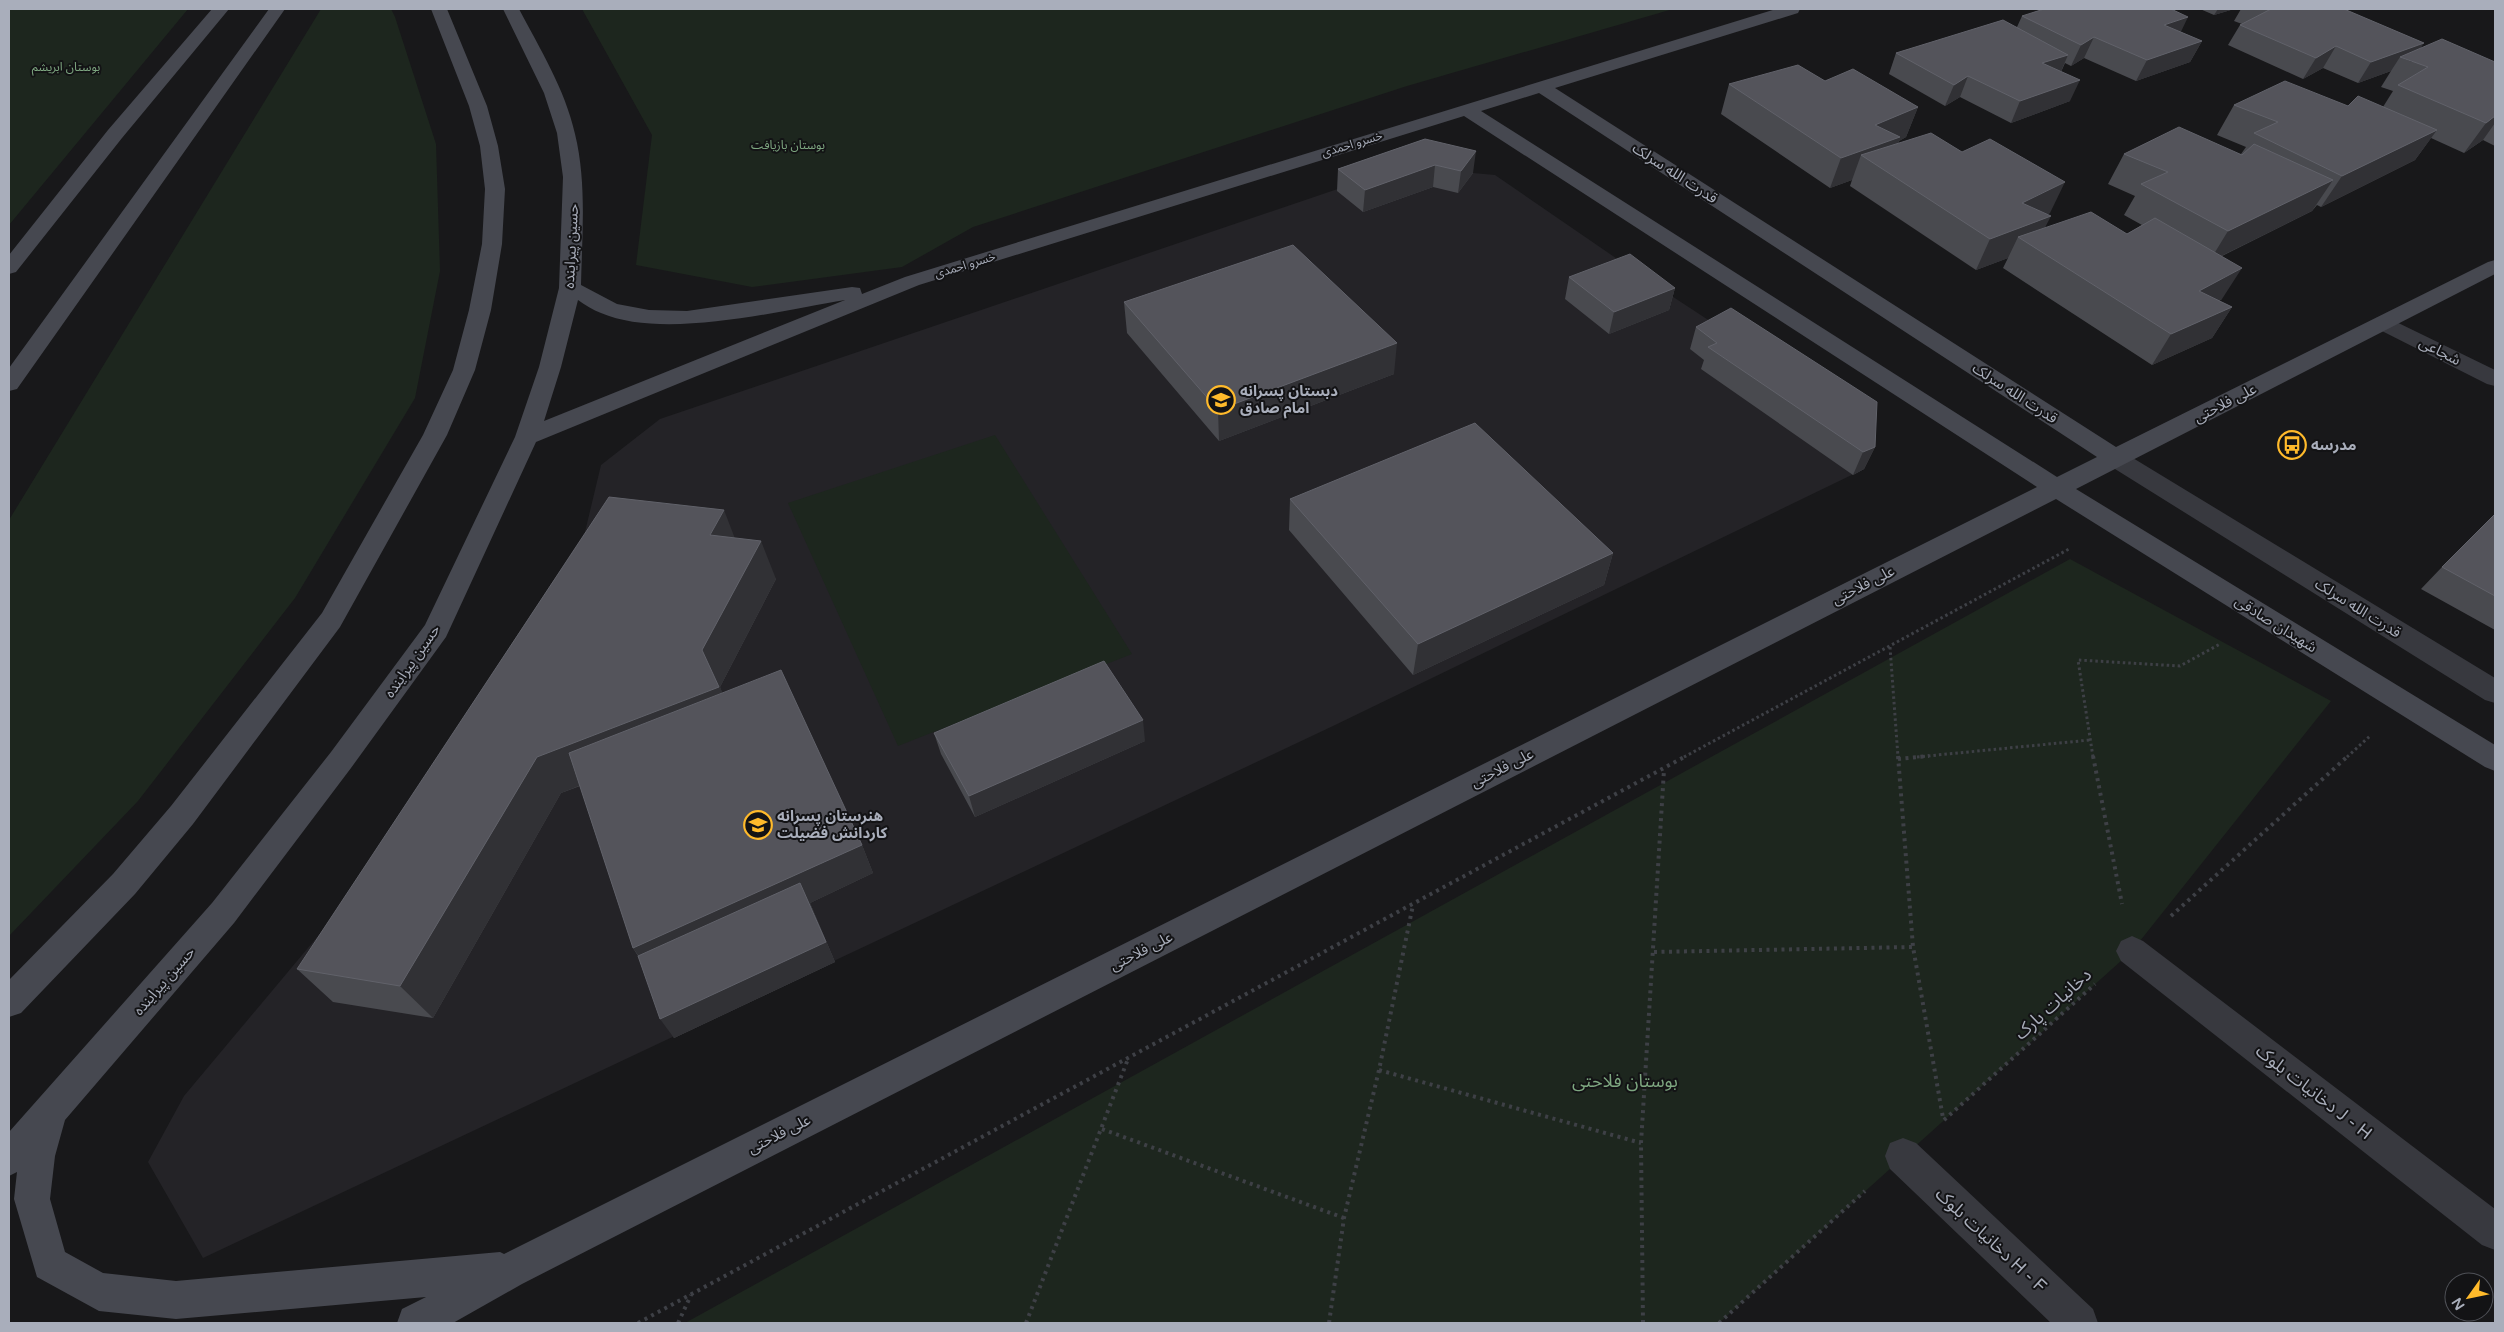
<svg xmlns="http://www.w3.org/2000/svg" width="2504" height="1332" viewBox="0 0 2504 1332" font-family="'Varela Round','Noto Sans Arabic',sans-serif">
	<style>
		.built { fill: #242327 }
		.green { fill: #1d261e }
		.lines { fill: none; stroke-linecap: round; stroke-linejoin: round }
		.path-far1 { stroke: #3e4046; stroke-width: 3; stroke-dasharray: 2.5 3; stroke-linecap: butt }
		.path { stroke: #3e4046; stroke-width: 4; stroke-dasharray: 3 4.5; stroke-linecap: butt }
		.street { fill: #38393f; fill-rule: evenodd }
		.secondary { fill: #464850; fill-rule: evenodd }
		.wall { fill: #494a4f }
		.shaded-wall { fill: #313135 }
		.building { fill: #54545b; stroke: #61626a }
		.labels { text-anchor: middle; stroke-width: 4; stroke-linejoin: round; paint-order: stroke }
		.far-park-label { font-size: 12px; fill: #7ea781; stroke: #131315 }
		.far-street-label { font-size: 12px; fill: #a9aebb; stroke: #131315 }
		.street-label { font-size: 15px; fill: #a9aebb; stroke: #131315 }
		.poi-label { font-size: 15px; font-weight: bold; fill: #a9aebb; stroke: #131315; text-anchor: start }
		.near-street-label { font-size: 18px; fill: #a9aebb; stroke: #131315 }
		.near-park-label { font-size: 18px; fill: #7ea781; stroke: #131315 }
	</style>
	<rect width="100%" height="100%" fill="#18181a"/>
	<!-- built -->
	<path class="built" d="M1423,160L1473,173L1495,175L1658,287L1867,424L1864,469L1333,726L203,1258L148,1162L184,1096L328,924L585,532L601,465L660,419Z"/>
	<!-- green -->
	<path class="green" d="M9,9H188L9,225Z
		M321,9H391L395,17L436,144L440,271L415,398L295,598L138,801L9,936V520Z
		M582,9H1673L1407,86L973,227L902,267L752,287L636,265L652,135Z
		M995,435L1132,654L898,746L788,503Z
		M2070,559L2331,701L2132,951L1719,1323H685Z"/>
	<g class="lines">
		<!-- path-far1 -->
		<path class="path-far1" d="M1890,647L1898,757
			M1684,757L2069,549
			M1917,757L2090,740
			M2093,757L2078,660L2180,666L2220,644
			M2347,757L2370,736"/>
		<!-- path -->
		<path class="path" d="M1898,756L1913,947L1943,1118
			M2093,756L2122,904
			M1898,759L1929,756
			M2171,916L2348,756
			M1654,952L1913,947
			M1379,1070L1641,1143
			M1944,1120L2095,984
			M1102,1129L1344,1218
			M638,1323L1686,756
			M678,1323L691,1295
			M1026,1323L1128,1059
			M1329,1323L1344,1218L1379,1070L1413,905
			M1643,1323L1641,1143L1664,770
			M1719,1323L1865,1191"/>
		<!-- street -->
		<path class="street" d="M2384,316L2495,370V386L2487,384L2376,328L2373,323L2376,318Z
			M2115,450L2123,452L2495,678V703L2485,700L2107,464L2103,458L2107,452Z
			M2132,936L2143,941L2495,1209V1250L2482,1245L2121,961L2116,951L2121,941Z
			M1903,1138L1916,1143L2093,1309L2098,1323H2051L1890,1169L1885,1156L1890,1143Z"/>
		<!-- secondary -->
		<path class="secondary" d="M212,9H229L122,138L16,272L9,274V255L108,130Z
			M269,9H285L17,389L9,391V368Z
			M431,9H447L487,106L498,146L505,189L502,244L491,310L475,370L447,435L340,627L193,824L135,894L21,1013L9,1017V980L113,874L171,806L322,613L423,435L453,370L469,310L482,244L485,189L480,146L469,106Z
			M503,9H519C540,49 565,89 575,134C587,183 582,235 581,285L617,304L649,310L687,311L852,287L860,288L862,294L905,277L1776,9H1800L1798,13L1555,88L2116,447L2488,262L2495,260V274L2076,489L2495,745V771L2485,767L2056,499L522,1284L453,1323H397L402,1309L426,1297L176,1319L99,1311L37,1277L14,1199L17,1172L9,1176V1132L212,903L331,752L425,625L515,437L539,367L559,288L563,177L557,133L544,93ZM1539,93L2097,457L2057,477L1481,111ZM1464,116L2037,487L504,1254L500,1252L176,1281L103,1273L65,1252L50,1199L55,1156L65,1120L234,923L351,768L446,637L536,442L919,285ZM578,300C585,305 593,310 601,313C664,340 778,311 845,300L544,421L561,367Z"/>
	</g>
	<!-- wall -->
	<path class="wall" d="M2200,9H2234L2214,15Z
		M2241,9H2344L2420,49L2495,62V146L2483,140L2464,153L2431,138L2415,160L2321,207L2317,205L2312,211L2222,256V299L2219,301L2232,307L2212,338L2152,365L2003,268L2008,258L1976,270L1850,186L1852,180L1830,188L1721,114L1729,84L1825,81L1918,107L1906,137L1899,141L1898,144L2050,213L2047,214L2045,228L2127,234L2142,225L2124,215L2135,196L2108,184L2124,154H2241L2246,147L2217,135L2234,105L2383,107L2393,91L2381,87L2391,71L2358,83L2323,68L2303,79L2228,45L2240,25L2242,24L2234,21Z
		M2022,16L2181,32L2202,41L2190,62L2136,81L2084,58L2071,66L2065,63L2061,72L2070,101L2011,123L1960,97L1945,106L1889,74L1896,53L2017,27Z
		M1425,139L1473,173L1458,193L1433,187L1363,212L1337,191L1338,169Z
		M1569,277L1675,288L1669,310L1609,334L1565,299Z
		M1124,302L1394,374L1219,441L1127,333Z
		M1696,327L1875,447L1864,469L1853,475L1701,369L1704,360L1690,349Z
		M1290,499L1613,553L1604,585L1413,675L1289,530Z
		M2495,514V630L2421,589L2442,567Z
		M735,538L776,579L720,687L722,693L862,845L873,873L810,903L835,962L674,1038L638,956L633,948L580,786L561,793L433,1018L333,1002L297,969Z
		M934,733L1145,741L975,817L941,754Z"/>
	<!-- shaded-wall -->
	<path class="shaded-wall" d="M2218,9H2234L2214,15Z
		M2188,17L2178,38L2164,25Z
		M2094,37L2084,58L2071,66L2081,45Z
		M2202,41L2190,62L2136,81L2147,60Z
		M2424,43L2412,62L2400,57L2391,71L2358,83L2371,62Z
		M2336,46L2323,68L2303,79L2316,58Z
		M2068,55L2059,76L2042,63Z
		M1968,76L1960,97L1945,106L1954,85Z
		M2080,80L2070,101L2011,123L2020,101Z
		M1918,107L1906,137L1899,141L1889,167L1861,155L1852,180L1830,188L1841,158L1875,125Z
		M2495,116V123L2483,140L2464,153L2486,123Z
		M2437,130L2415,160L2321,207L2342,176Z
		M1476,151L1473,173L1458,193L1461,171Z
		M1435,165L1433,187L1363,212L1365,190Z
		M2333,180L2312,211L2209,262L2228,231Z
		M2065,182L2050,213L2015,230L2051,216L2035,247L2018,237L2008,258L1976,270L1990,239L2022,203Z
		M2242,268L2222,299L2180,323L2199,291Z
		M1675,288L1669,310L1609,334L1614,312Z
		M2232,307L2212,338L2152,365L2171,334Z
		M1397,343L1394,374L1219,441L1218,410Z
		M1875,447L1864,469L1853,475L1863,452Z
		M724,510L739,549L710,535Z
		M761,541L776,579L720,687L736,724L561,793L433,1018L400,986L537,757L702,650Z
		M1613,553L1604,585L1413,675L1418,644Z
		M1143,720L1145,741L975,817L969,796Z
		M862,845L873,873L810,903L835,962L674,1038L660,1019L652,975L633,948Z"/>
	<!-- building -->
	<path class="building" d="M2044,9H2171L2188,17L2164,25L2202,41L2147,60L2094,37L2081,45L2022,16Z
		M2270,9H2344L2424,43L2371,62L2336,46L2316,58L2240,25L2271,9Z
		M2003,20L2068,55L2042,63L2080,80L2020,101L1968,76L1954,85L1896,53Z
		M2442,39L2495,62V116L2486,123L2398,85L2428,67L2400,57Z
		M1798,65L1825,81L1853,69L1918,107L1875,125L1900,137L1841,158L1729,84Z
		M2285,81L2348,106L2358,96L2437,130L2342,176L2254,133L2278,122L2234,105Z
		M2179,127L2242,155L2254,144L2333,180L2228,231L2141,184L2168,172L2124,154Z
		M1931,133L1962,152L1990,139L2065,182L2022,203L2051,216L1990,239L1861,155Z
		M1425,139L1476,151L1461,171L1435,165L1365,190L1338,169Z
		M2091,212L2127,234L2155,218L2242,268L2199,291L2232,307L2171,334L2018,237Z
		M1293,245L1397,343L1218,410L1124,302Z
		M1630,254L1675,288L1614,312L1569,277Z
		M1731,308L1877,402L1875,447L1863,452L1708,347L1717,343L1696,327Z
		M1475,423L1613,553L1418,644L1290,499Z
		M609,497L724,510L710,535L761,541L702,650L719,687L537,757L400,986L297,969Z
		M2495,514V596L2442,567Z
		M1104,661L1143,720L969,796L934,733Z
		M781,670L862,845L633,948L569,753Z
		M800,883L826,942L660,1019L638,956Z"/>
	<!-- icons -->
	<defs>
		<symbol id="school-ring" viewBox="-11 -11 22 22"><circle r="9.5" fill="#131315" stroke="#ffba2b" stroke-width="1.5"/><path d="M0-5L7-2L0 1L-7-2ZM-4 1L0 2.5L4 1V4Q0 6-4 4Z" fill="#ffba2b"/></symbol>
		<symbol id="bus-ring" viewBox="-11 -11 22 22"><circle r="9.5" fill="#131315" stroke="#ffba2b" stroke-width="1.5"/><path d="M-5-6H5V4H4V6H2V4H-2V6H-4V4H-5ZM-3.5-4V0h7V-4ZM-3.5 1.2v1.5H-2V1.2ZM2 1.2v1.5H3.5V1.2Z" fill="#ffba2b"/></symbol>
	</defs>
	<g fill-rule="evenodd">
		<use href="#school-ring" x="1205" y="384" width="32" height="32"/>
		<use href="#bus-ring" x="2276" y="429" width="32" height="32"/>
		<use href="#school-ring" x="742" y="809" width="32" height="32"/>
	</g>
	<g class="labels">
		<!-- far-park labels -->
		<g class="far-park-label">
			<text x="66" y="71">بوستان ابریشم</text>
			<text x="788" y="149">بوستان بازیافت</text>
		</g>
		<!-- far-street labels -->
		<g class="far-street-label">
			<text transform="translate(1352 144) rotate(-17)" y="4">خسرو احمدی</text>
			<text transform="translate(965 265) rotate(-17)" y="4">خسرو احمدی</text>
		</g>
		<!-- street labels -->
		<g class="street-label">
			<text transform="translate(1675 173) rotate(33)" y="5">قدرت الله سرلک</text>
			<text transform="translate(571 246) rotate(-87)" y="5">حسین پیراینده</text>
			<text transform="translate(2440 351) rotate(27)" y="5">شجاعی</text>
			<text transform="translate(2015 393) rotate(33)" y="5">قدرت الله سرلک</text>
			<text transform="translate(2225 403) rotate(-27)" y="5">علی فلاحتی</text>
			<text transform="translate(1863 585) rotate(-27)" y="5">علی فلاحتی</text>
			<text transform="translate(2358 608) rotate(32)" y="5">قدرت الله سرلک</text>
			<text transform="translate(2276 624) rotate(32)" y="5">شهیدان صادقی</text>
			<text transform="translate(412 661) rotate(-55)" y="5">حسین پیراینده</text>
			<text transform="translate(1502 768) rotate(-27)" y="5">علی فلاحتی</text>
			<text transform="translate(1141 951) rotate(-27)" y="5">علی فلاحتی</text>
			<text transform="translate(164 981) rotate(-49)" y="5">حسین پیراینده</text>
			<text transform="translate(779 1134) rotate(-27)" y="5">علی فلاحتی</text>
		</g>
		<!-- poi labels -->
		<g class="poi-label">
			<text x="1240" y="396">دبستان پسرانه<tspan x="1240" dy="17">امام صادق</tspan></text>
			<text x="2311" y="450">مدرسه</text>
			<text x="777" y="821">هنرستان پسرانه<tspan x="777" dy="17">کاردانش فضیلت</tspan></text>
		</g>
		<!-- near-street labels -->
		<g class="near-street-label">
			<text transform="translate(2053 1004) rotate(-42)" y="6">دخانیات پارک</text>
			<text transform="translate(2314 1092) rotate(38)" y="6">دخانیات بلوک J - H</text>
			<text transform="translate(1991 1240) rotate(43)" y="6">دخانیات بلوک H - F</text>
		</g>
		<!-- near-park labels -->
		<g class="near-park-label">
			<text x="1625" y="1087">بوستان فلاحتی</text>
		</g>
	</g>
	<!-- border -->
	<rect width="2504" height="1332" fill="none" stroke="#a9aebb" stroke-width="20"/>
	<!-- north arrow -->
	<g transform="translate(2469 1297) rotate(237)"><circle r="24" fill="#131315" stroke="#4f5157"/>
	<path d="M0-4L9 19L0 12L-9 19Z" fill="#ffba2b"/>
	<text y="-8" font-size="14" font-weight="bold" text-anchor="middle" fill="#a9aebb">N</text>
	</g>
</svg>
